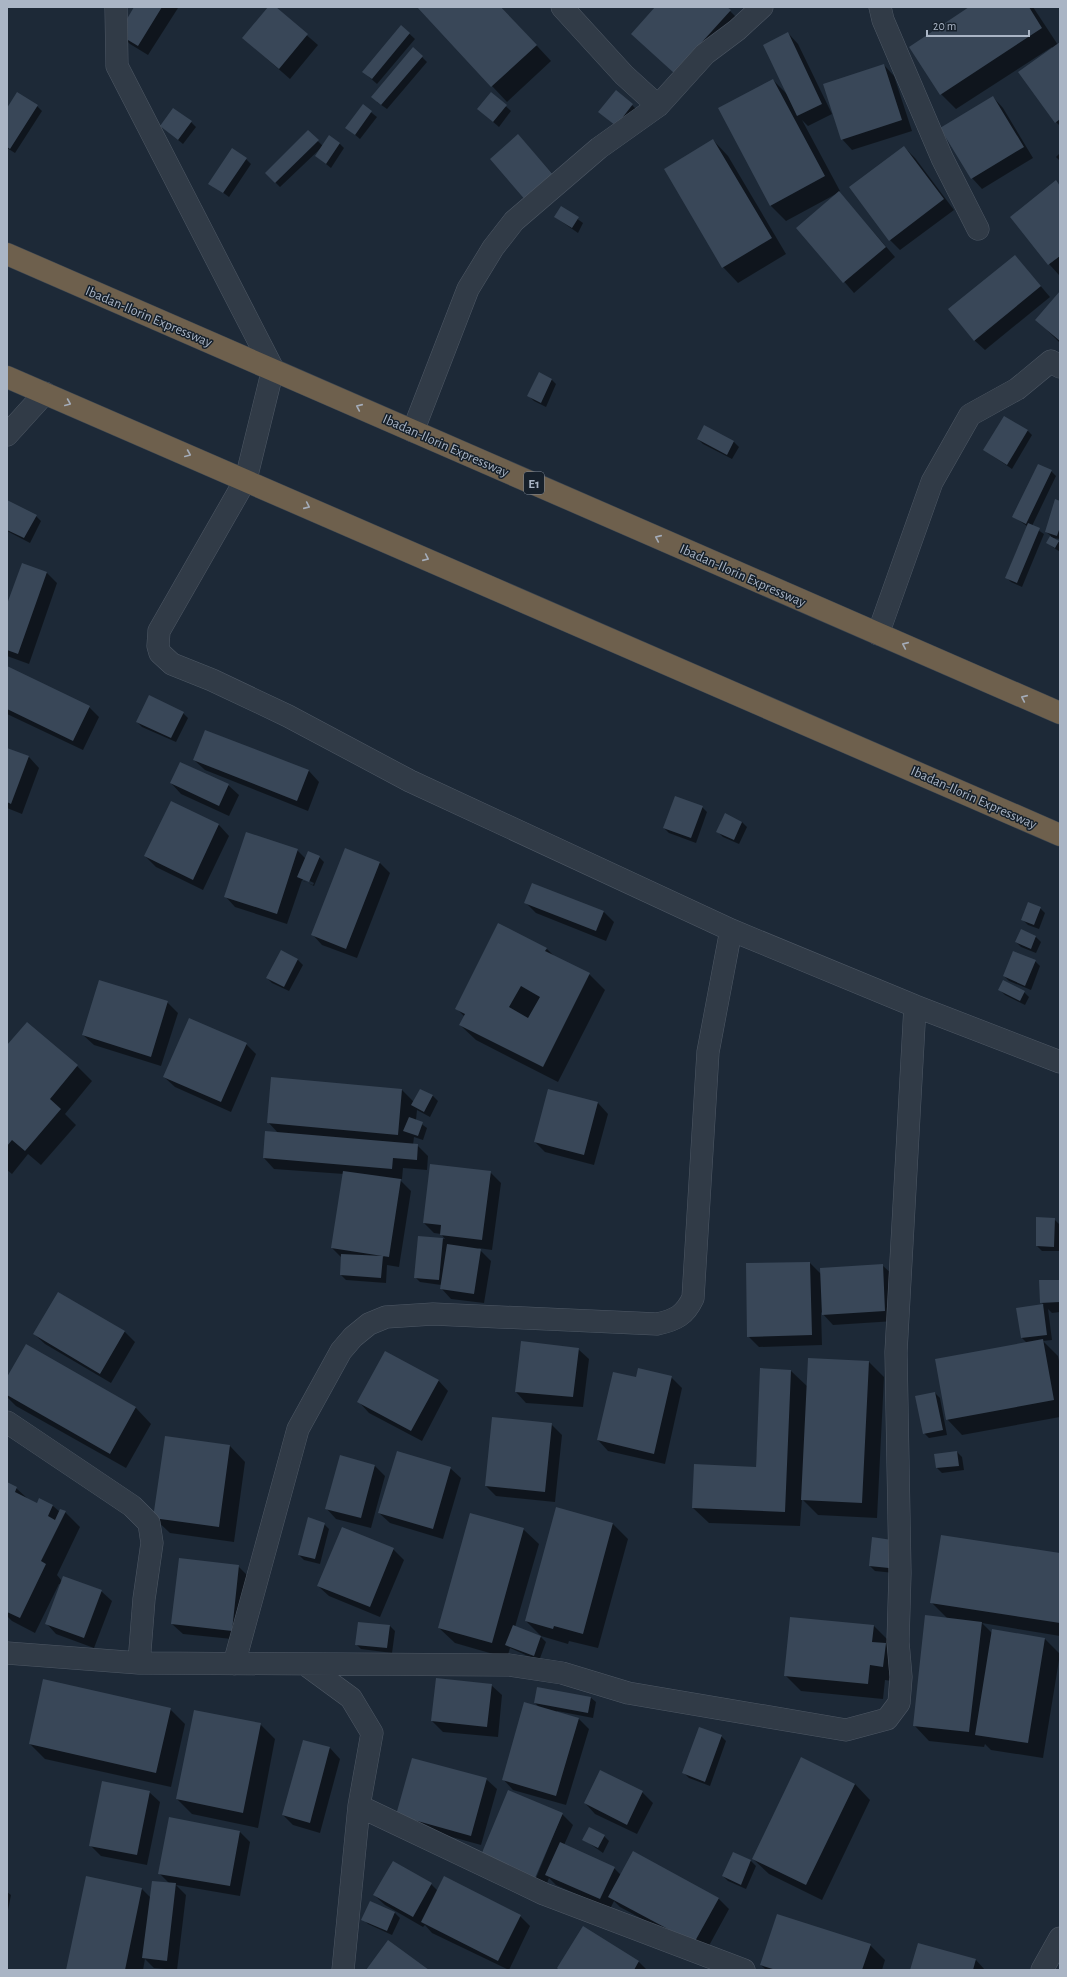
<svg xmlns="http://www.w3.org/2000/svg" width="1067" height="1977" viewBox="0 0 1067 1977" font-family="'Alegreya Sans',sans-serif">
	<style>
		.shadow { fill: #0007; fill-rule: evenodd }
		.building { fill: #394758; fill-rule: evenodd }
		.lines { fill: none; stroke-linecap: round; stroke-linejoin: round }
		.minor-casing { stroke: #4e5865; stroke-width: 23 }
		.motorway-casing { stroke: #3b4551; stroke-width: 23 }
		.minor { stroke: #313b47; stroke-width: 22 }
		.motorway { stroke: #6e604d; stroke-width: 22 }
		.oneway { stroke: #a4acb9 }
		.labels { text-anchor: middle; stroke-width: 3; stroke-linejoin: round; paint-order: stroke }
		.shield { fill: #16202b; stroke: #7e8897; stroke-width: 1 }
		.shield-label { font-size: 13px; font-weight: bold; fill: #aab5c5 }
		.street-label { font-size: 14px; fill: #aab5c5; stroke: #16202b }
	</style>
	<rect width="100%" height="100%" fill="#1d2937"/>
	<!-- shadow -->
	<path class="shadow" d="M135,7L178,8L148,55L130,44L119,33Z
		M269,7H274L318,45L290,79L243,38Z
		M418,7H501L551,61L507,102Z
		M656,7H726L740,21L685,83Z
		M971,7H1033L1058,45L1060,43V126L1056,122L1052,47L956,109L941,94Z
		M401,26L415,39L377,84L368,76Z
		M788,33L798,44L832,114L808,126L802,120L840,191L839,192L895,257L854,293L798,228L836,194L786,221L770,205L773,80L787,94Z
		M422,57L427,62L387,109L377,102Z
		M884,65L894,76L912,131L852,150L842,139Z
		M491,93L511,111L499,127L478,109Z
		M993,97L1003,108L1033,158L982,189L972,178Z
		M632,105L637,110L621,130L605,117Z
		M37,106L42,111L15,153L7,148V109Z
		M363,106L377,117L360,139L347,128Z
		M191,122L196,127L183,144L161,126Z
		M308,132L323,146L339,143L344,148L331,168L316,156L321,148L280,187L266,173Z
		M518,135L565,188L538,212Z
		M713,140L728,156L786,254L738,283L723,267L665,169Z
		M904,147L915,158L954,210L900,250L890,240Z
		M1060,153V161L1056,157Z
		M246,159L251,164L229,197L210,183Z
		M1055,181L1060,186L1059,275L1049,264Z
		M561,207L583,223L578,233L555,217Z
		M1015,256L1050,297L985,350L974,340Z
		M1060,293V343L1037,320Z
		M551,379L556,384L546,407L534,401L529,396Z
		M704,426L734,442L739,447L732,459L703,444L698,439Z
		M1027,430L1032,435L1012,469L984,450Z
		M1051,471L1056,476L1032,526L1044,534L1022,587L1011,582L1006,577L1027,526L1014,517Z
		M7,501L36,516L41,521L30,543L7,531Z
		M1060,502V539L1053,538L1060,543V552L1047,543L1051,536L1046,532Z
		M22,564L47,573L57,583L29,664L7,656V607Z
		M7,667L89,707L99,717L83,750L7,714Z
		M183,713L188,718L176,742L142,727L137,722Z
		M206,731L309,771L319,782L308,811L205,770L194,760Z
		M7,749L29,757L39,768L22,814L7,808Z
		M171,783L228,785L239,795L229,816L181,794Z
		M171,803L219,825L229,836L203,890L156,867L145,856Z
		M702,807L707,812L696,843L669,833L664,828Z
		M742,822L747,827L739,844L723,837L718,832Z
		M346,849L380,863L390,873L357,958L322,945L312,934Z
		M297,850L306,859L319,857L324,862L314,886L302,880L287,924L235,907L225,896ZM303,878L314,883L313,885L303,881Z
		M526,903L603,911L614,922L606,941L536,913Z
		M1040,908L1045,913L1039,929L1028,925L1023,920Z
		M1036,937L1041,942L1036,953L1021,947L1016,942Z
		M547,949L555,957L589,974L605,990L558,1082L476,1040L460,1025L465,1017L457,1009Z
		M282,952L298,960L303,965L289,991L272,983L267,978Z
		M1035,961L1040,966L1031,990L1009,981L1004,976Z
		M1000,990L1024,992L1029,997L1025,1005L1005,995Z
		M167,1002L178,1013L161,1066L94,1045L83,1035Z
		M246,1044L256,1054L231,1112L175,1087L164,1077Z
		M7,1046L77,1066L92,1081L65,1114L76,1125L41,1165L28,1154L12,1174L7,1170Z
		M402,1090L414,1102L420,1090L433,1096L438,1101L430,1117L417,1110L416,1120L427,1128L423,1140L414,1137L413,1145H417L428,1156L427,1170L403,1168L402,1179H399L411,1191L399,1267L387,1265L386,1283L346,1280L341,1275L342,1258L332,1248L344,1174L274,1169L264,1158L266,1133L279,1134L268,1122Z
		M598,1103L608,1114L594,1165L545,1152L535,1142Z
		M490,1172L501,1183L492,1250L478,1248L491,1261L484,1303L451,1299L441,1288V1285L420,1282L415,1277L419,1237L445,1239L441,1234L434,1233L424,1223Z
		M1054,1219L1059,1224V1251H1042L1037,1246Z
		M810,1263L821,1274L882,1265L893,1275L895,1321L833,1325L821,1312L822,1345L759,1347L748,1336Z
		M1060,1280V1312L1052,1313L1048,1309L1052,1340L1043,1341L1058,1356L1060,1366V1417L962,1435L947,1419L1027,1343L1022,1338L1017,1309L1044,1305L1041,1302Z
		M124,1331L135,1342L111,1383L45,1344L34,1334Z
		M26,1346L136,1408L151,1424L126,1468L16,1406L7,1397V1379Z
		M578,1349L589,1359L583,1407L526,1403L516,1392Z
		M869,1362L884,1377L877,1518L818,1515L802,1499L800,1526L709,1523L693,1508L756,1468L761,1369L791,1371L808,1387Z
		M671,1377L682,1388L665,1464L608,1451L598,1440L637,1378Z
		M438,1380L448,1391L422,1441L369,1413L359,1402Z
		M935,1393L940,1398L947,1435L929,1438L924,1433Z
		M551,1424L562,1435L555,1502L496,1496L486,1486Z
		M230,1446L245,1462L234,1542L170,1533L154,1518Z
		M957,1452L962,1457L964,1470L942,1473L937,1468L935,1455Z
		M341,1456L375,1466L385,1476L371,1528L336,1519L326,1508Z
		M450,1468L461,1478L443,1539L390,1523L379,1513Z
		M7,1483L16,1488L28,1499L37,1504L40,1500L53,1506L60,1512H65L80,1527L57,1575L62,1581L101,1591L112,1601L94,1648L56,1634L46,1623L61,1584H59L35,1633L12,1621L7,1616Z
		M557,1509L613,1524L628,1539L598,1648L569,1641L568,1644L541,1636L526,1621Z
		M324,1524L329,1529L320,1564L304,1560L299,1555Z
		M523,1529L539,1544L515,1627L541,1637L546,1642L539,1661L510,1648L507,1658L455,1643L439,1628Z
		M897,1546L894,1573L875,1571L870,1566Z
		M393,1549L404,1560L380,1617L329,1596L318,1586Z
		M1060,1554V1636L982,1623L992,1633L1045,1639L1060,1654L1043,1758L991,1750L985,1744L984,1747L929,1741L914,1725L948,1619L932,1603Z
		M238,1566L249,1577L242,1640L183,1634L172,1624Z
		M390,1626L395,1631L392,1653L361,1649L356,1644Z
		M874,1626L889,1641L898,1682L885,1680L883,1699L801,1691L785,1675Z
		M491,1685L502,1695L498,1737L443,1732L432,1721Z
		M590,1697L596,1702L593,1718L557,1711L556,1713L579,1719L589,1729L566,1805L513,1790L503,1779L540,1708L535,1703Z
		M170,1709L185,1724L171,1787L45,1759L30,1744Z
		M260,1724L275,1739L258,1828L192,1814L177,1799Z
		M721,1736L726,1741L710,1786L689,1778L684,1773Z
		M303,1741L330,1748L340,1759L320,1833L293,1825L283,1815Z
		M486,1779L497,1789L481,1845L408,1825L398,1814Z
		M855,1784L870,1800L822,1900L769,1874L753,1859Z
		M149,1792L160,1802L147,1865L101,1856L90,1845Z
		M642,1792L653,1803L637,1834L595,1814L585,1803Z
		M562,1814L573,1825L564,1845L614,1868L621,1875L718,1898L729,1909L705,1953L620,1907L614,1901L610,1909L556,1885L549,1878L545,1888L534,1883Z
		M240,1832L250,1842L240,1896L176,1885L186,1895L177,1970L154,1968L145,1959L143,1970H67L142,1889L151,1898L170,1884L159,1873Z
		M604,1836L609,1841L603,1853L583,1839Z
		M733,1853L751,1861L756,1866L746,1889L728,1881L723,1876Z
		M431,1884L438,1891L520,1916L530,1926L509,1970L432,1933L425,1925L423,1927L385,1905L374,1895Z
		M7,1892L11,1895L7,1915Z
		M395,1913L400,1918L392,1935L368,1924L363,1919Z
		M583,1927L639,1962L647,1970H560Z
		M870,1945L885,1960L882,1970H766L761,1965Z
		M976,1960L985,1970H911Z"/>
	<!-- building -->
	<path class="building" d="M134,7H162L138,46L118,34Z
		M268,7H276L308,34L279,69L242,38Z
		M417,7H501L537,45L491,87Z
		M655,7H727L731,10L674,73L631,34Z
		M969,7H1029L1042,28L940,95L909,47Z
		M401,25L410,33L372,79L362,72Z
		M788,32L822,104L797,116L763,45Z
		M1060,42V119L1055,123L1018,72Z
		M413,47L423,56L381,105L371,97Z
		M884,64L902,120L841,140L823,84Z
		M773,79L825,176L770,206L718,108Z
		M616,90L633,104L616,126L598,112Z
		M17,92L38,105L10,149L7,147V108Z
		M491,92L507,105L493,122L477,109Z
		M993,96L1024,147L971,179L940,128Z
		M363,104L372,111L355,135L345,128Z
		M173,108L192,121L178,140L160,126Z
		M308,130L319,140L275,183L265,173Z
		M518,134L555,177L527,202L490,159Z
		M329,135L340,143L326,164L315,156Z
		M713,139L772,238L722,268L664,169Z
		M904,146L944,199L889,241L849,187Z
		M232,148L247,158L223,193L208,184Z
		M1056,180L1060,186V256L1048,265L1010,217Z
		M839,191L886,247L843,283L796,228Z
		M561,206L579,217L572,228L554,217Z
		M1015,255L1041,286L974,341L948,309Z
		M1060,291V341L1035,320Z
		M539,372L552,379L541,403L527,396Z
		M1004,416L1028,430L1007,465L983,450Z
		M704,425L734,441L727,455L697,439Z
		M1038,464L1052,470L1026,524L1012,517Z
		M1055,499L1060,501V527L1057,536L1045,532Z
		M7,500L37,515L24,538L7,530Z
		M1028,523L1040,528L1017,583L1005,578Z
		M1050,536L1059,541L1055,548L1046,543Z
		M22,563L47,572L18,654L7,650V604Z
		M7,666L90,706L73,741L7,709Z
		M149,695L184,712L171,738L136,722Z
		M205,730L309,770L297,801L193,760Z
		M7,748L29,756L11,804L7,802Z
		M180,762L229,784L219,806L170,783Z
		M675,796L703,806L691,838L663,828Z
		M171,801L219,824L193,880L144,856Z
		M725,813L742,822L734,840L716,832Z
		M246,832L298,849L277,914L224,897Z
		M345,848L380,862L346,949L311,935Z
		M308,851L320,856L309,882L297,877Z
		M532,883L604,911L596,931L524,903Z
		M1028,902L1041,907L1034,925L1021,920Z
		M498,923L547,948L545,951L590,973L543,1067L459,1025L465,1014L455,1009ZM521,986L540,997L528,1018L509,1007Z
		M1021,929L1036,936L1031,949L1015,942Z
		M281,950L298,959L284,987L266,978Z
		M1013,951L1036,960L1025,986L1003,976Z
		M99,980L168,1001L151,1057L82,1035Z
		M1003,980L1025,991L1020,1001L998,990Z
		M189,1018L247,1043L221,1102L163,1077Z
		M27,1022L78,1065L50,1099L61,1109L25,1151L12,1140L7,1146V1045Z
		M271,1077L402,1089L398,1135L267,1123Z
		M420,1089L433,1095L424,1112L411,1105Z
		M548,1089L598,1102L584,1155L534,1142Z
		M409,1117L423,1122L418,1136L403,1131Z
		M265,1131L418,1144L417,1160L393,1158L392,1169L263,1158Z
		M430,1164L491,1171L482,1240L440,1235L441,1225L423,1223Z
		M343,1171L401,1179L389,1257L331,1248Z
		M1036,1217L1055,1218L1054,1247L1036,1246Z
		M418,1236L443,1238L439,1280L414,1278Z
		M447,1244L481,1249L474,1294L440,1289Z
		M341,1254L383,1256L381,1278L340,1275Z
		M810,1262L812,1335L747,1337L746,1263Z
		M883,1264L885,1311L822,1315L820,1268Z
		M1039,1280H1060V1302L1040,1303Z
		M58,1292L125,1331L100,1374L33,1334Z
		M1043,1304L1047,1335L1021,1338L1016,1308Z
		M1043,1339L1054,1400L946,1420L935,1359Z
		M521,1341L579,1348L573,1397L515,1392Z
		M26,1344L136,1407L110,1454L7,1395V1377Z
		M385,1351L439,1380L411,1431L357,1402Z
		M808,1358L869,1361L862,1503L801,1500Z
		M638,1368L672,1376L654,1454L597,1440L613,1372L636,1377Z
		M760,1368L791,1370L785,1512L692,1508L694,1464L756,1467Z
		M935,1392L943,1430L923,1434L915,1396Z
		M492,1417L552,1423L545,1492L485,1486Z
		M165,1436L230,1445L219,1527L153,1518Z
		M397,1451L451,1467L433,1529L378,1513Z
		M957,1451L959,1466L936,1468L934,1454Z
		M340,1455L375,1465L361,1518L325,1509Z
		M7,1482L17,1487L15,1492L37,1503L39,1498L53,1505L48,1516L55,1520L60,1509L66,1511L41,1561L46,1564L20,1618L7,1612Z
		M556,1507L613,1523L583,1634L554,1626L553,1629L525,1621Z
		M470,1513L524,1528L492,1643L438,1628Z
		M308,1517L325,1523L315,1559L298,1555Z
		M342,1527L394,1548L370,1607L317,1586Z
		M941,1535L1060,1553V1623L930,1603Z
		M872,1537L892,1540L889,1568L869,1566Z
		M179,1558L239,1565L232,1631L171,1624Z
		M63,1576L102,1590L84,1638L45,1624Z
		M925,1615L982,1622L969,1732L913,1726Z
		M790,1617L874,1625L872,1642L886,1643L883,1667L870,1665L868,1684L784,1676Z
		M358,1622L390,1625L387,1648L355,1645Z
		M513,1625L541,1636L534,1656L505,1645Z
		M992,1629L1045,1638L1028,1743L975,1735Z
		M436,1678L492,1684L487,1727L431,1721Z
		M43,1679L171,1708L156,1773L29,1744Z
		M537,1687L591,1697L588,1713L534,1703Z
		M524,1702L579,1718L556,1796L502,1780Z
		M194,1710L261,1723L243,1813L176,1799Z
		M699,1727L722,1735L705,1782L682,1773Z
		M303,1740L330,1747L310,1823L282,1815Z
		M801,1757L855,1784L806,1885L752,1859Z
		M412,1758L487,1778L471,1836L396,1815Z
		M600,1770L643,1791L627,1825L584,1803Z
		M102,1781L150,1791L137,1855L89,1846Z
		M508,1790L563,1813L535,1878L481,1855Z
		M169,1817L240,1831L230,1886L158,1874Z
		M589,1827L605,1835L598,1848L582,1840Z
		M560,1842L615,1867L600,1899L545,1875Z
		M633,1851L719,1898L694,1943L608,1897Z
		M733,1852L751,1860L741,1885L722,1876Z
		M393,1861L432,1883L413,1917L373,1895Z
		M86,1876L142,1888L125,1970H66Z
		M444,1876L521,1915L498,1961L421,1922Z
		M152,1881L176,1883L167,1961L142,1958Z
		M370,1901L395,1912L387,1931L361,1920Z
		M777,1914L871,1944L862,1970H776L760,1965Z
		M583,1926L639,1961L634,1970H559L557,1968Z
		M388,1940L429,1970H366Z
		M918,1943L976,1959L973,1970H910Z"/>
	<g class="lines">
		<defs>
			<path id="minor" d="M116,7L117,66L273,369L246,479L159,631L158,646L160,653L172,664L212,680L288,716L410,781L731,930L915,1006L1060,1062
				M562,7L624,75L658,106
				M880,7L883,20L942,158L978,229
				M413,431L468,289L493,248L514,221L599,148L658,106L705,54L737,30L762,7
				M7,435L45,393
				M878,634L932,482L970,415L1017,389L1051,361L1060,367
				M7,1422L132,1506L149,1523L152,1543L144,1599L139,1663
				M7,1653L139,1663L509,1665L562,1673L628,1693L846,1730L887,1719L899,1703L901,1677L898,1642L900,1573L896,1352L915,1006
				M234,1664L298,1429L341,1351L353,1337L369,1324L386,1317L433,1314L657,1324C676,1320 685,1315 693,1298L708,1052L731,930
				M306,1665L351,1698L372,1733L359,1806L343,1970
				M359,1806L544,1894L744,1970
				M1042,1970L1060,1938"/>
			<path id="motorway" d="M7,254L1060,713
				M7,377L1060,835"/>
		</defs>
		<!-- minor casing -->
		<use href="#minor" class="minor-casing"/>
		<!-- motorway casing -->
		<use href="#motorway" class="motorway-casing"/>
		<!-- minor -->
		<use href="#minor" class="minor"/>
		<!-- motorway -->
		<use href="#motorway" class="motorway"/>
	</g>
	<!-- one-way arrows -->
	<defs><path id="oneway-chevron" d="M-2-3.5L2.5 0L-2 3.5" fill="none" stroke-width="1.6" stroke-linecap="round" stroke-linejoin="round"/></defs>
	<g class="oneway">
		<use href="#oneway-chevron" transform="translate(68 403) rotate(23)"/>
		<use href="#oneway-chevron" transform="translate(359 407) rotate(-156)"/>
		<use href="#oneway-chevron" transform="translate(188 454) rotate(23)"/>
		<use href="#oneway-chevron" transform="translate(307 506) rotate(24)"/>
		<use href="#oneway-chevron" transform="translate(658 538) rotate(-156)"/>
		<use href="#oneway-chevron" transform="translate(426 558) rotate(24)"/>
		<use href="#oneway-chevron" transform="translate(905 645) rotate(-156)"/>
		<use href="#oneway-chevron" transform="translate(1024 698) rotate(-156)"/>
	</g>
	<g class="labels">
		<!-- shield labels -->
		<rect class="shield" x="524" y="472" width="20" height="22" rx="3"/>
		<g class="shield-label">
			<text x="534" y="488">E1</text>
		</g>
		<!-- street labels -->
		<g class="street-label">
			<text transform="translate(149 316) rotate(23)" y="5">Ibadan-Ilorin Expressway</text>
			<text transform="translate(446 445) rotate(24)" y="5">Ibadan-Ilorin Expressway</text>
			<text transform="translate(743 575) rotate(24)" y="5">Ibadan-Ilorin Expressway</text>
			<text transform="translate(974 797) rotate(24)" y="5">Ibadan-Ilorin Expressway</text>
		</g>
	</g>
	<!-- border -->
	<rect width="1067" height="1977" fill="none" stroke="#aab5c5" stroke-width="16"/>
	<!-- scale -->
	<path d="M927 30v6h102v-6" fill="none" stroke="#aab5c5" stroke-width="2"/>
	<text x="933" y="30" font-size="12" fill="#aab5c5" stroke="#16202b" stroke-width="3" paint-order="stroke">20 m</text>
</svg>
